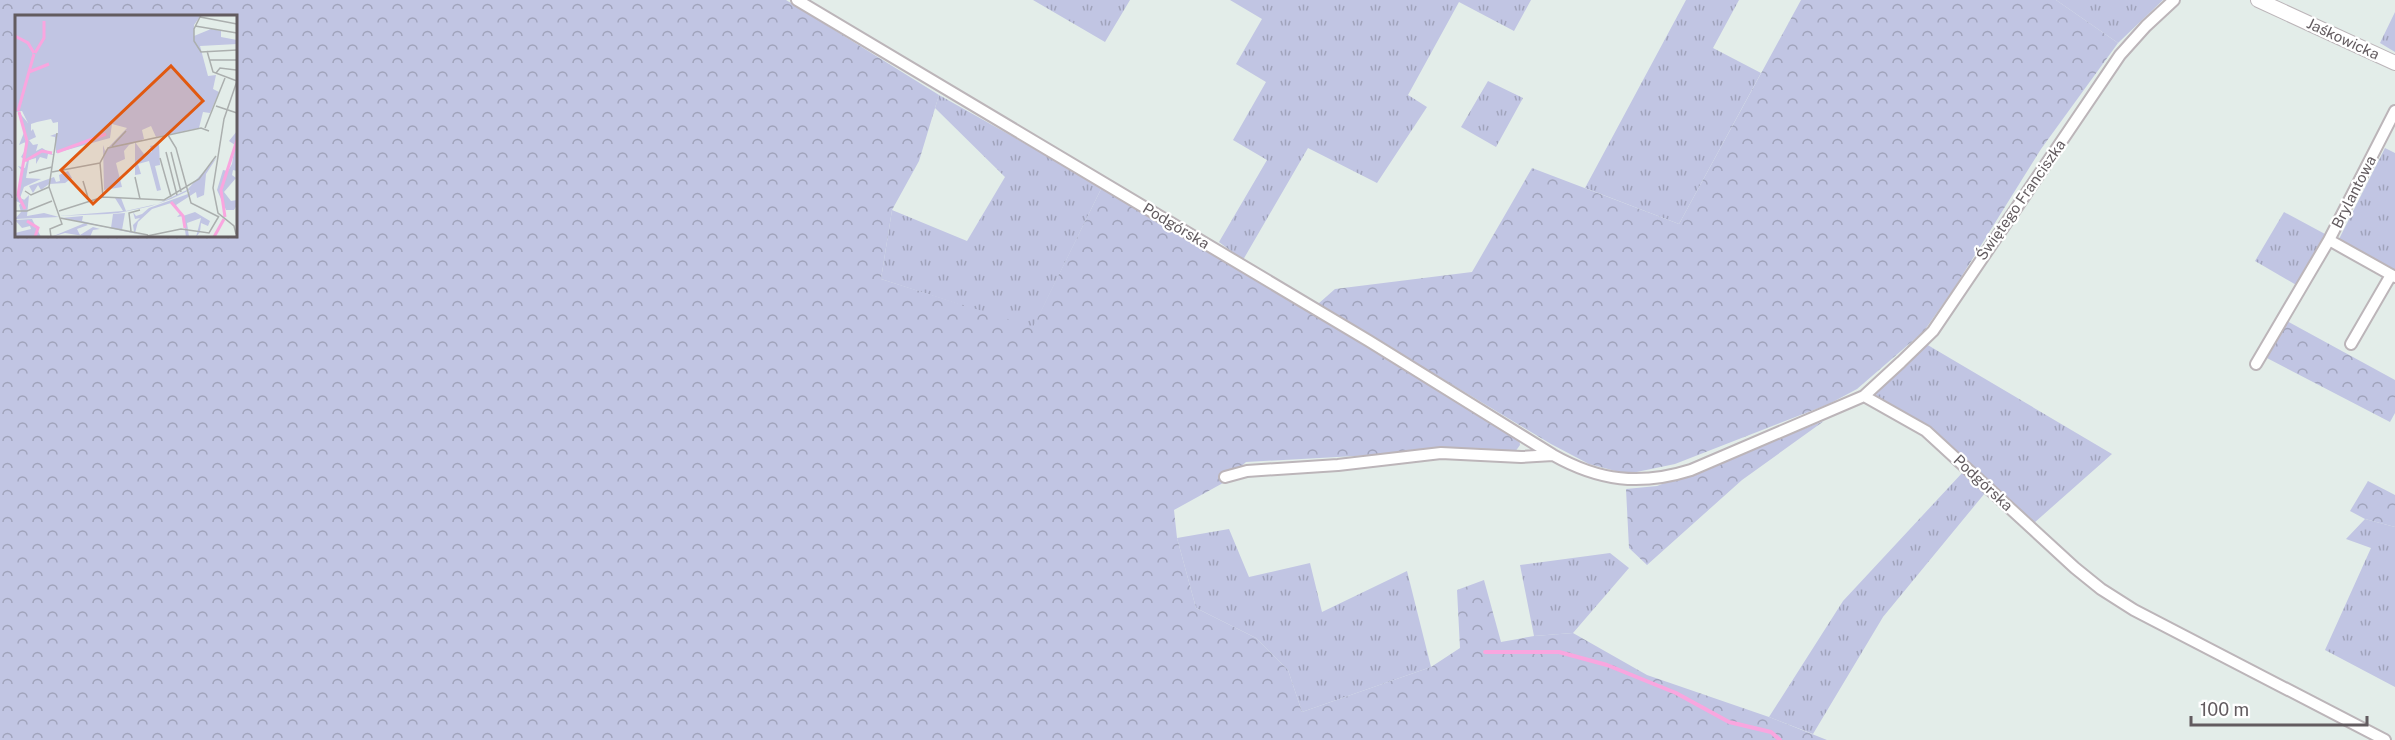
<svg xmlns="http://www.w3.org/2000/svg" width="2395" height="740" viewBox="0 0 2395 740" font-family="'Public Sans',sans-serif">
	<style>
		.grass { fill: url(#grass-tufts) }
		.forest { fill: url(#forest-crowns); fill-rule: evenodd }
		.lines { fill: none; stroke-linecap: round; stroke-linejoin: round }
		.stream { stroke: #f9a6df; stroke-width: 4 }
		.minor-casing { stroke: #bcb5b9; stroke-width: 14 }
		.tertiary-casing { stroke: #bcb5b9; stroke-width: 16 }
		.minor { stroke: #fff; stroke-width: 10 }
		.tertiary { stroke: #fff; stroke-width: 14 }
		.labels { text-anchor: middle; stroke-width: 4.5; stroke-linejoin: round; paint-order: stroke }
		.street-label { font-size: 15px; fill: #625b5f; stroke: #fff }
		.inset-river { fill: none; stroke: #f9a6df; stroke-width: 3 }
		.inset-road { fill: none; stroke: #abafae; stroke-width: 1.5 }
		.view { fill: #e15910; fill-opacity: 0.15; stroke: #e15910; stroke-width: 3 }
		.inset-edge { fill: none; stroke: #625b5f; stroke-width: 3 }
	</style>
	<defs>
		<pattern id="grass-tufts" width="24" height="20" patternUnits="userSpaceOnUse" patternTransform="scale(1.5)"><rect width="24" height="20" fill="#c1c5e3"/><path d="M3 7l-1-3M5 7V3M7 7l1-3M15 17l-1-3M17 17v-4M19 17l1-3" fill="none" stroke="#a0a3bb"/></pattern>
		<pattern id="forest-crowns" width="20" height="18" patternUnits="userSpaceOnUse" patternTransform="scale(1.5)"><rect width="20" height="18" fill="#c1c5e3"/><path d="M2 6a3 3 0 1 1 6 0M12 15a3 3 0 1 1 6 0" fill="none" stroke="#a0a3bb"/></pattern>
	</defs>
	<rect width="100%" height="100%" fill="#e3ede9"/>
	<!-- grass -->
	<path class="grass" d="M1033,0H1130L1105,42Z
		M1230,0H1531L1514,31L1459,2L1408,95L1427,107L1377,183L1308,148L1243,260L1219,242L1267,160L1233,140L1266,82L1236,64L1262,19Z
		M1686,0H1739L1713,48L1761,73L1679,224L1585,188Z
		M2056,0H2163L2118,43Z
		M2395,12V52L2380,43Z
		M1488,81L1523,98L1496,147L1461,127Z
		M939,95L1102,187L1033,328L881,279L892,210L967,241L1005,177L935,108Z
		M2385,148L2395,153V273L2338,241Z
		M2284,212L2325,234L2298,286L2255,261Z
		M1926,344L2112,454L2034,523L1926,424L1882,402L1875,393Z
		M1963,472L1985,493L1883,617L1813,734L1769,717L1843,601Z
		M2365,519L2395,527V687L2325,650L2371,548L2346,539Z
		M1229,529L1249,577L1310,563L1322,612L1407,571L1431,667L1302,712L1288,670L1256,638L1196,608L1177,538Z
		M1610,553L1629,568L1573,633L1534,636L1520,565Z"/>
	<!-- forest -->
	<path class="forest" d="M0,0H786L939,95L919,161L892,210L881,279L1033,327L1102,187L1519,437L1520,445L1515,452L1445,447L1373,455L1246,462L1223,483L1174,510L1177,538L1196,608L1256,638L1288,670L1302,712L1431,667L1460,648L1457,590L1484,580L1501,642L1534,636L1573,633L1647,675L1769,717L1827,740H0ZM16,16H236V236H16Z
		M1801,0H2056L2118,43L2041,149L1955,287L1924,331L1857,389L1829,404L1675,464L1627,474L1589,464L1551,444L1318,304L1335,289L1472,272L1532,168L1679,224Z
		M2285,320L2395,380V413L2390,422L2265,357Z
		M1824,421L1742,480L1647,565L1629,548L1626,489L1657,486Z
		M2368,481L2395,495V527L2365,519L2350,511Z"/>
	<g class="lines">
		<!-- stream -->
		<path class="stream" d="M1485,652H1559L1607,665L1676,693L1729,722L1771,732L1780,740"/>
		<defs>
			<path id="minor" d="M797,0L1369,341L1553,455C1599,481 1640,486 1691,470L1864,396L1901,362L1933,331L2120,55L2146,26L2174,0
				M2329,240L2395,277
				M2351,344L2391,275
				M2256,364L2329,240L2395,111
				M1864,396L1926,431L2075,568L2101,589L2134,610L2385,740
				M1225,477L1247,471L1338,465L1441,453L1521,457L1553,455"/>
			<path id="tertiary" d="M2258,0L2395,63"/>
		</defs>
		<!-- minor casing -->
		<use href="#minor" class="minor-casing"/>
		<!-- tertiary casing -->
		<use href="#tertiary" class="tertiary-casing"/>
		<!-- minor -->
		<use href="#minor" class="minor"/>
		<!-- tertiary -->
		<use href="#tertiary" class="tertiary"/>
	</g>
	<g class="labels">
		<!-- street labels -->
		<g class="street-label">
			<text transform="translate(2343 39) rotate(25)" y="5">Jaśkowicka</text>
			<text transform="translate(2354 192) rotate(-63)" y="5">Brylantowa</text>
			<text transform="translate(2021 200) rotate(-55)" y="5">Świętego Franciszka</text>
			<text transform="translate(1176 226) rotate(31)" y="5">Podgórska</text>
			<text transform="translate(1983 483) rotate(43)" y="5">Podgórska</text>
		</g>
	</g>
	<!-- overview -->
	<g transform="translate(15 15)">
		<rect width="222" height="222" fill="#e3ede9"/>
		<path d="M3,96L13,108V119L18,114L21,122L4,130L10,115ZM120,127L129,139L137,137L135,131L144,129L145,150L140,151L146,175L142,176L134,146L123,149L126,159L120,160ZM202,142L191,159L189,180L182,183L181,177L161,190L168,201L180,197L195,206L193,211L186,208L185,217L181,222L186,203L172,208L174,222H171L168,201L162,202L166,198L156,188L137,194L123,207L120,218L132,221L46,203L68,201L67,206L96,213L98,199L110,198L107,215L119,217L118,210L125,203L120,204L118,197L121,201L127,199L134,193L173,179L175,175L156,184L136,191L123,194L103,198L92,199L44,201L108,196L100,183L89,182L106,183L111,196L142,189L172,175ZM53,156L57,163L50,168L34,169L26,175L23,170L18,178L14,171L39,162L41,167L45,166L44,160ZM14,180L12,201L29,198L44,202L0,204L6,197L4,190ZM17,204L26,222H0V218L16,214L15,211L7,213L0,205ZM70,208L73,210L62,214L65,220L78,212L85,214L78,215L75,222L50,218L36,222Z" fill="#c1c5e3"/>
		<path d="M0,0H186L179,10V21L196,14L206,16V22L222,25V29L185,31L193,61L201,60L198,74L204,77L195,98L188,97L184,113L141,122L136,111L127,115L129,124L114,130L109,136L110,144L101,148L107,172L89,175L88,130L90,136L112,113L97,109L95,123L41,138L40,122L35,121L43,118V107L38,108L36,104L22,107L16,109V119H12L13,108L7,96L0,97ZM222,116V156L218,155L217,160L221,163L209,177L216,186L222,185V190L219,195H211L202,175L208,155L213,156L217,149L220,130L214,126ZM14,125L18,130L23,129L21,136L27,133L39,140L33,139L32,144L25,142L21,149V143L14,145L11,163L26,164L9,172L5,183L12,186L7,189L1,186L8,157L3,151L10,153L12,146L6,142L12,132L9,126Z" fill="#c1c5e3"/>
		<path class="inset-river" d="M0,21L13,28L19,38M20,38L29,23V6M14,57L34,49M3,96L19,39M4,97L12,126L3,180L10,194M42,137L91,119M10,146L27,136L37,138M156,187L168,201L170,213M210,202L206,175L222,125M12,206L23,213L20,222M199,222L209,204"/>
		<path class="inset-road" d="M186,0L179,14V26L186,37L222,35M185,2L222,9M180,11L222,18M192,36L198,57L222,66M195,45H222M201,58L205,53L221,55M201,91L222,98M190,113L210,63M153,120L161,133L176,188L204,202M97,131L111,116M151,137L162,180M156,137L166,177M145,143L156,182M37,157L85,148M14,158L37,152M120,162L125,184M68,166L74,186M10,176L16,180L34,172M88,182L85,148L93,133L186,113L194,116M0,196H12L37,186M44,196L88,182L149,185L184,164L201,141M45,203L133,220M116,216L114,198L125,195M221,219L219,211L203,198L198,173L209,104L222,66M132,221L166,214L194,218L204,201M36,222L35,214L47,209L34,172L42,118"/>
		<path class="view" d="M156,51L188,86L78,189L46,155Z"/>
		<rect width="222" height="222" class="inset-edge"/>
	</g>
	<!-- scale -->
	<path d="M2191 716v9h176v-9" fill="none" stroke="#625b5f" stroke-width="3"/>
	<text x="2200" y="716" font-size="18" fill="#625b5f" stroke="#ffffff" stroke-width="4.5" paint-order="stroke">100 m</text>
</svg>
